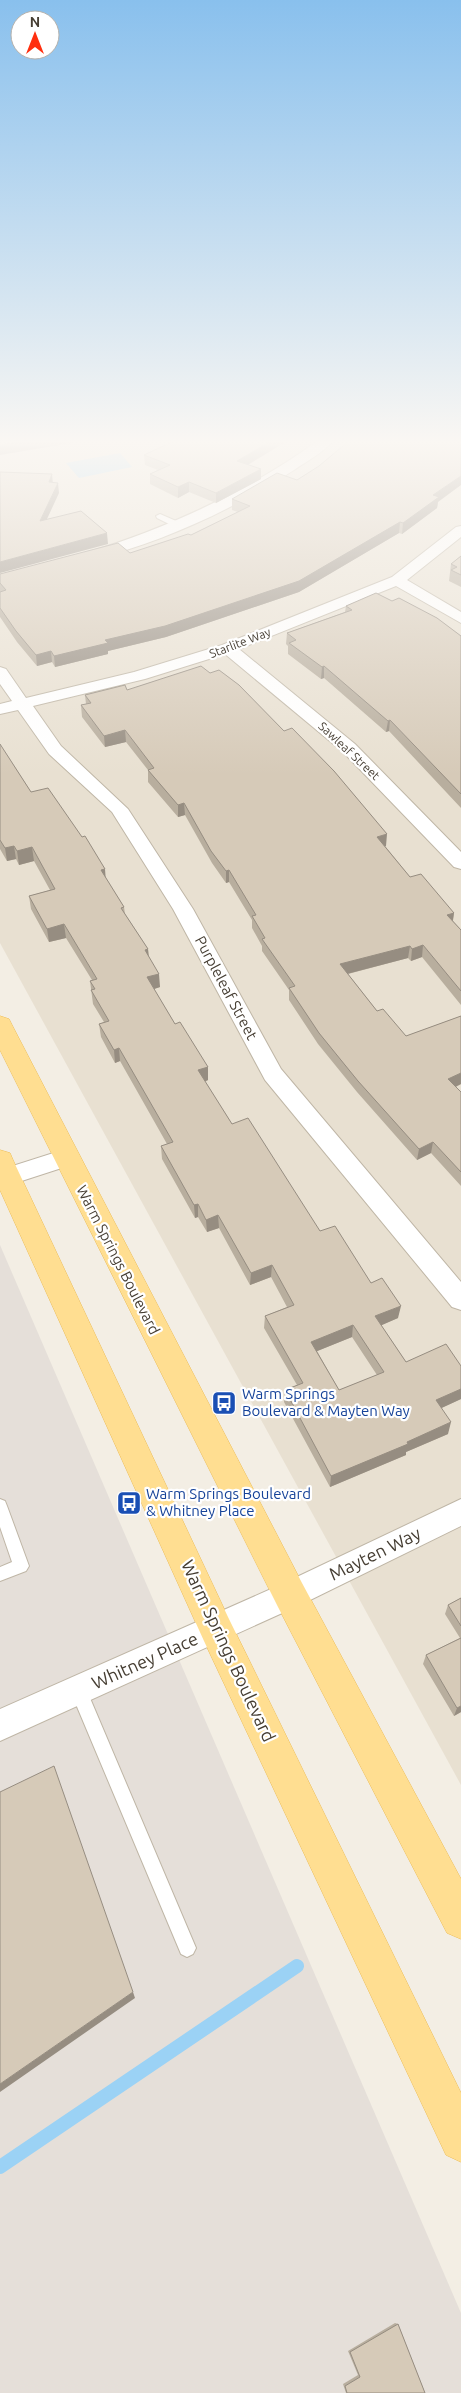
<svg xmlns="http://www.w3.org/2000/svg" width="461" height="2393" viewBox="0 0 461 2393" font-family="Ubuntu,sans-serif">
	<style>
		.residential { fill: #e8e0d1 }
		.industrial { fill: #e5dfd9 }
		.water { fill: #9bd2f5 }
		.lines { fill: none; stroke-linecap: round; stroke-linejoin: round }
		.stream { stroke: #9bd2f5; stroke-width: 14 }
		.service-casing { stroke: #bfb6a6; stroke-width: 2 }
		.minor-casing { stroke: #bfb6a6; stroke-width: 2 }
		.primary-casing { stroke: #ecbd59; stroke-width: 1 }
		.service { fill: #fff; fill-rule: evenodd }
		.minor { fill: #fff; fill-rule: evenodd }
		.primary { fill: #ffde91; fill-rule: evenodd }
		.wall { fill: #b8ae9e; fill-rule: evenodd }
		.shaded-wall { fill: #968d81 }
		.building { fill: #d6cab8; stroke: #968d81; fill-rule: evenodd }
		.labels { text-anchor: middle; stroke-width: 4.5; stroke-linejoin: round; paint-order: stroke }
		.far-street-label { font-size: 12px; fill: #463e33; stroke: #fff }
		.street-label { font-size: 15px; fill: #463e33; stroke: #fff }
		.transit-label { font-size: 15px; fill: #164399; stroke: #fff; text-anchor: start }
		.near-street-label { font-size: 18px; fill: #463e33; stroke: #fff }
	</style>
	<rect width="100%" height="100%" fill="#f3eee4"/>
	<!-- residential -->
	<path class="residential" d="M0,440H461V1785L0,943Z"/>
	<!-- industrial -->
	<path class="industrial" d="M0,1245L461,2313V2393H0Z"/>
	<!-- water -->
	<path class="water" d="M120,453L132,467L79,478L66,463Z"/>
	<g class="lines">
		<!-- stream -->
		<path class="stream" d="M0,2167L297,1966"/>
		<defs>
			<path id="service" d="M160,514L183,524L184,526L177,528L157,518L156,516Z
				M0,1499L5,1501L7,1506L29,1566L26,1571L0,1581V1567L12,1562L0,1527Z
				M78,1682L84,1684L196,1948L193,1954L187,1957L181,1954L70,1690L72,1684Z"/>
			<path id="minor" d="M319,440H334C324,452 307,461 294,470C232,510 163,542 91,560L84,556L86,553C170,527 247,492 319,440Z
				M461,526V537L407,580L461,612V623L396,586L239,649L355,744L461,852V869L454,867L343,752L225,654L145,679L33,706L61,746L128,809L193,909L281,1069L461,1282V1310L452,1307L265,1080L173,909L112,812L49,754L18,710L0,714V704L12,701L0,684V667L6,669L26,698L134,672L222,645L392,577L456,527Z
				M66,1149L74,1152L78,1158L74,1164L0,1188V1170Z
				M461,1499V1526L300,1605L0,1741V1709L280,1585Z"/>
			<path id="primary" d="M0,1016L9,1019L12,1025L302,1583L461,1879V1939L447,1933L278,1607L0,1050Z
				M0,1150L10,1153L13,1160L228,1617L461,2093V2162L446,2155L204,1641L0,1190Z"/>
		</defs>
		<!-- service casing -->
		<use href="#service" class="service-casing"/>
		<!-- minor casing -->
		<use href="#minor" class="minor-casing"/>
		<!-- primary casing -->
		<use href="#primary" class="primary-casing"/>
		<!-- service -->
		<use href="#service" class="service"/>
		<!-- minor -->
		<use href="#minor" class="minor"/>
		<!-- primary -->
		<use href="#primary" class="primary"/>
	</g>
	<!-- wall -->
	<path class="wall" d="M176,440H289L248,465L261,469V479L216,503L189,492L178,498L150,484V474L158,470L145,465L144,455Z
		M297,480L438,502L437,508L402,534L399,533L299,592L166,637L108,651V654L55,667L52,662L37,666L17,642L0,617V574L130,553L191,535L238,512L232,510V499Z
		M461,556V587L449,581L451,564Z
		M392,601L461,636V808L389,731L386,732L324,678L321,679L288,654V646L286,644L287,633L345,612L346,606Z
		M127,690L386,846H385L410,877L454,913L453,921L461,930V1005L422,957L411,961L408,958L348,974L377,1011L406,1036L461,1016V1084L456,1087L461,1092V1186L431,1153L417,1160L357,1092L318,1044L289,1000V990L262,951V946L252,928V920L229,882L226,883L212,863L185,815L178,817L148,782V770L126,742L105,747L82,717L81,705L86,704L85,695Z
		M0,744L31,792L82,837L105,869V877L124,907L125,914L148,949L149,957L160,987L154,989L175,1024L208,1067V1080L205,1082L232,1124L320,1231L371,1283L398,1318L381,1325L406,1362L461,1366V1399L441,1408L448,1434L406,1452V1455L330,1487L284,1402L285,1390L297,1385L264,1328L265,1316L287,1307L271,1277L250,1285L219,1228L207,1232L198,1217L195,1218L162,1159L161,1146L167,1144L120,1061L115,1063L101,1037L99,1024L104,1022L93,1004L90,981L92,980L66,938L49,942L31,909L29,896L50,890L34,861L19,865L16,859L7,861L0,849ZM352,1337L377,1375L339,1390L317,1351Z
		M461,1598V1712L454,1716L423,1664L426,1655L460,1638L445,1614L448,1605Z
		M395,2323L398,2324L425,2393H346L343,2384L358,2375L348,2351Z"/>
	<!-- shaded-wall -->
	<path class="shaded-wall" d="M28,440H90L0,455V445Z
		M273,440H289L237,471V461Z
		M261,469V479L216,503V493Z
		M52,474L53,485L49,482Z
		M461,476V485L438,502L437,508L402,534L403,523L433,495Z
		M189,482V492L178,498V487Z
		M58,483L59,493L41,532L40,521Z
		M400,522L399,533L299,592L166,637L108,651V654L55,667L54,656L105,640Z
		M107,533L108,544L0,573V562Z
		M51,651L52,662L37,666L36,655Z
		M324,666V678L321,679L322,667Z
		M390,720L389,731L386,732L388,721Z
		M125,730L126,742L105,747L104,736Z
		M184,803L185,815L178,817V805Z
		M387,834L386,846L376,849L377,837Z
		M14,846L16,859L7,861L5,848Z
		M32,847L34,861L19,865L17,851Z
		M105,869L106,882L101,870Z
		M229,870V882L226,883V871Z
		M454,913L452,925L447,915Z
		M64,924L66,938L49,942L47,929Z
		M423,945L422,957L411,961L412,949Z
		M410,946L408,958L339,976L340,964Z
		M148,949L149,963L145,950Z
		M159,974L160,987L148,991L147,977Z
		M119,1048L120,1061L115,1063L114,1050Z
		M208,1067V1080L198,1084V1070Z
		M461,1073V1084L446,1091L448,1079Z
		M433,1142L431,1153L417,1160L419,1149Z
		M198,1204V1217L195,1218L194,1205Z
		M218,1215L219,1228L207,1232L206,1220Z
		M272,1265L271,1277L250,1285L251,1273Z
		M401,1306L398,1318L373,1329L375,1316Z
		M353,1325L352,1337L310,1354L311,1342Z
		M461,1389V1399L433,1412L436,1400Z
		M451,1422L448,1434L406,1452V1455L330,1487L331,1476Z
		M461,1706V1712L454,1716L457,1708Z
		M133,1992L135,1998L0,2092V2084Z"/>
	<!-- building -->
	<path class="building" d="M0,440H28L0,445Z
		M176,440H273L237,461L261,469L216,493L189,482L178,487L150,474L170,465L144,455Z
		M350,440H461V476L433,495L439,497L403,523L400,522L299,581L165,626L105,640L108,643L54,656L51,651L36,655L16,631L0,608V592L6,590L0,583V574L118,543L130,553L188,534L191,535L250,506L232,499L277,473L297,480L319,466Z
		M0,472L52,474L49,482L58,483L40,521L81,511L107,533L0,562Z
		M461,556V575L451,570L457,567L451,564Z
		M376,593L392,601L399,598L437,618L461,636V794L390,720L388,721L324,666L322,667L289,643L296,640L287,633L352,610L346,606Z
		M201,666L210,673L219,670L239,685L284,731L292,728L334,771L387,834L377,837L410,877L421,874L454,913L447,915L461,930V991L423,945L412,949L410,946L340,964L377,1011L383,1009L406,1036L461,1016V1073L448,1079L461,1092V1172L433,1142L419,1149L358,1081L319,1033L289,988L295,986L262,939L265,938L252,916L256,915L229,870L226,871L211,851L184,803L178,805L148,770L154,768L125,730L104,736L81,705L91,703L85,695L125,685L127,690Z
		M0,744L31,792L48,788L82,837L85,836L105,869L101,870L124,907L121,908L148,949L145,950L159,974L147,977L175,1024L180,1022L208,1067L198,1070L232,1124L248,1118L320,1231L335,1226L371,1283L382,1278L401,1306L375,1316L406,1362L446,1344L461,1366V1389L436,1400L451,1422L407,1442L408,1444L331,1476L285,1390L303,1383L265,1316L294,1305L272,1265L251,1273L218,1215L206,1220L198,1204L194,1205L161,1146L173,1142L119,1048L114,1050L99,1024L109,1021L91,990L95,989L90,981L97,979L64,924L47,929L29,896L55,889L32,847L17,851L14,846L5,848L0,840ZM353,1325L384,1372L339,1390L311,1342Z
		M461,1598V1626L448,1605Z
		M461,1638V1706L457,1708L426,1655Z
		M54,1766L133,1992L0,2084V1792Z
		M398,2324L425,2393H347L345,2386L360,2377L350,2352Z"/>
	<!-- sky -->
	<linearGradient id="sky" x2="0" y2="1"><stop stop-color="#89c0ed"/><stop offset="0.57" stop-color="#faf7f3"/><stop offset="1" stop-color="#faf7f3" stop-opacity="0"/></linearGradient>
	<rect width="461" height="775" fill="url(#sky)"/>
	<!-- icons -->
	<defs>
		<symbol id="bus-square" viewBox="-11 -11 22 22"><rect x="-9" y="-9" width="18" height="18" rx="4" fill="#1a4fb4" stroke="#fff"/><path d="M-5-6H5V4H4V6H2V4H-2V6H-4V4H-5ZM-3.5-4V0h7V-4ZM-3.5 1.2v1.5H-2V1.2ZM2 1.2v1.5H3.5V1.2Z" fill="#fff"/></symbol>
	</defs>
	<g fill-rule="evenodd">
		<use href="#bus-square" x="210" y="1389" width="28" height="28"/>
		<use href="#bus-square" x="115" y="1489" width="28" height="28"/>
	</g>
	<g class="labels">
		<!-- far-street labels -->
		<g class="far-street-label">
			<text transform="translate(240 643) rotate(-21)" y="4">Starlite Way</text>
			<text transform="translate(349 751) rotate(43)" y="4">Sawleaf Street</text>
		</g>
		<!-- street labels -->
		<g class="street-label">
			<text transform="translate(226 988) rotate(62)" y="5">Purpleleaf Street</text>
			<text transform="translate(118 1260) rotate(63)" y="5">Warm Springs Boulevard</text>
		</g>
		<!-- transit labels -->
		<g class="transit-label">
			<text x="242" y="1399">Warm Springs<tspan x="242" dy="17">Boulevard &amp; Mayten Way</tspan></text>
			<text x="146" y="1499">Warm Springs Boulevard<tspan x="146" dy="17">&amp; Whitney Place</tspan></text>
		</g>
		<!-- near-street labels -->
		<g class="near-street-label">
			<text transform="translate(375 1554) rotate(-26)" y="6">Mayten Way</text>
			<text transform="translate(228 1651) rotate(65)" y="6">Warm Springs Boulevard</text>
			<text transform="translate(145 1661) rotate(-24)" y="6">Whitney Place</text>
		</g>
	</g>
	<!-- north arrow -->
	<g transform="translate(35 35)"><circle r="24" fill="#ffffff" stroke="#b5b2ad"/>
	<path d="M0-4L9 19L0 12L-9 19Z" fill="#ff2f0f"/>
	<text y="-8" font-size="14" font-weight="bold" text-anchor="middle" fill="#463e33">N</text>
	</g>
</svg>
